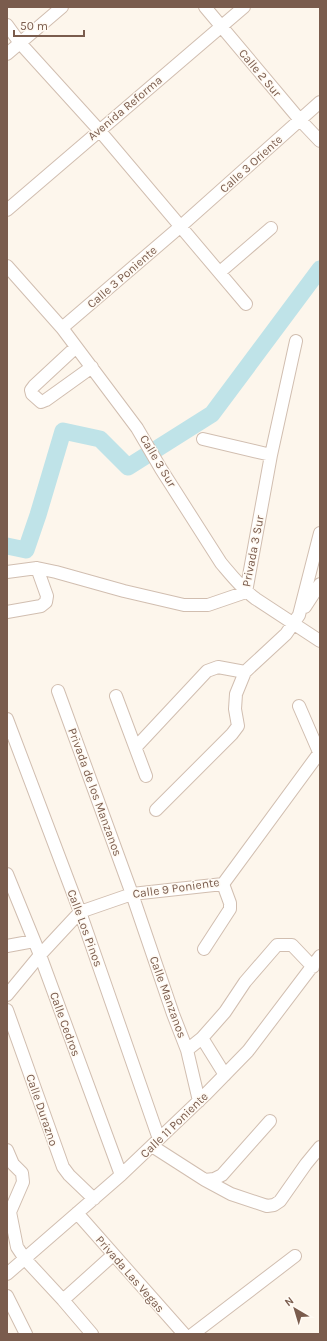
<svg xmlns="http://www.w3.org/2000/svg" width="327" height="1341" viewBox="0 0 327 1341" font-family="Karla,sans-serif">
	<style>
		.lines { fill: none; stroke-linecap: round; stroke-linejoin: round }
		.river { stroke: #bfe3e8; stroke-width: 17 }
		.minor-casing { stroke: #d1beb0; stroke-width: 14 }
		.minor { stroke: #fff; stroke-width: 12 }
		.labels { text-anchor: middle; stroke-width: 3; stroke-linejoin: round; paint-order: stroke }
		.street-label { font-size: 12px; fill: #7a5c4d; stroke: #fffaf3 }
	</style>
	<rect width="100%" height="100%" fill="#fdf6ec"/>
	<g class="lines">
		<!-- river -->
		<path class="river" d="M7,546L26,550L38,515L63,431L100,439L128,467L212,414L320,269"/>
		<defs>
			<path id="minor" d="M205,7L300,120L320,141
				M7,25L20,43L99,130L246,304
				M7,54L62,7
				M7,210L244,7
				M7,266L62,328L137,428L161,469L221,563C232,576 242,589 256,599L320,641
				M220,272L271,228
				M62,328L181,226L320,102
				M76,347L34,386L31,390L32,394L41,402L46,400L92,367
				M203,439L271,455
				M7,572L37,568L56,572L124,591L184,605H208L246,592L271,455L296,341
				M305,607L320,584
				M7,612L41,606L46,602L47,596L37,568
				M58,691L132,894L173,1014L187,1050L199,1101
				M116,696L146,776
				M299,706L319,752
				M7,719L80,912L159,1139
				M136,747L207,671L218,667L245,672
				M156,810L232,734L238,726L235,709L236,694L245,672L286,634L299,615L320,533
				M7,874L40,955L121,1175
				M7,946L34,941
				M204,949L230,909V903L223,884
				M7,995L40,955L80,912L132,894L223,884L320,752
				M7,1010L63,1167L69,1175L94,1199
				M202,1038L225,1075
				M187,1050L202,1038L225,1012L245,982L277,945H292L313,967
				M152,1146L205,1180L214,1179L222,1175L270,1121
				M7,1150L13,1164L22,1173L23,1182L10,1212L17,1247L25,1259L63,1300L92,1334
				M205,1180L231,1194L267,1206L274,1205L280,1201L306,1164L320,1147
				M77,1213L184,1334
				M7,1274L121,1175L205,1095L248,1051L320,956
				M7,1296L26,1334
				M63,1300L113,1255
				M193,1334L295,1256"/>
		</defs>
		<!-- minor casing -->
		<use href="#minor" class="minor-casing"/>
		<!-- minor -->
		<use href="#minor" class="minor"/>
	</g>
	<g class="labels">
		<!-- street labels -->
		<g class="street-label">
			<text transform="translate(260 73) rotate(50)" y="4">Calle 2 Sur</text>
			<text transform="translate(125 108) rotate(-40)" y="4">Avenida Reforma</text>
			<text transform="translate(251 164) rotate(-42)" y="4">Calle 3 Oriente</text>
			<text transform="translate(122 277) rotate(-41)" y="4">Calle 3 Poniente</text>
			<text transform="translate(158 461) rotate(59)" y="4">Calle 3 Sur</text>
			<text transform="translate(253 551) rotate(-79)" y="4">Privada 3 Sur</text>
			<text transform="translate(95 792) rotate(70)" y="4">Privada de los Manzanos</text>
			<text transform="translate(176 888) rotate(-8)" y="4">Calle 9 Poniente</text>
			<text transform="translate(85 928) rotate(70)" y="4">Calle Los Pinos</text>
			<text transform="translate(168 997) rotate(70)" y="4">Calle Manzanos</text>
			<text transform="translate(65 1024) rotate(70)" y="4">Calle Cedros</text>
			<text transform="translate(42 1110) rotate(71)" y="4">Calle Durazno</text>
			<text transform="translate(174 1125) rotate(-44)" y="4">Calle 11 Poniente</text>
			<text transform="translate(130 1274) rotate(49)" y="4">Privada Las Vegas</text>
		</g>
	</g>
	<!-- border -->
	<rect width="327" height="1341" fill="none" stroke="#7a5c4d" stroke-width="16"/>
	<!-- north arrow -->
	<g transform="translate(295 1309) rotate(322)" stroke="#fffaf3" stroke-width="3" paint-order="stroke">
	<path d="M0-3L7 15L0 10L-7 15Z" fill="#7a5c4d"/>
	<text y="-6" font-size="11" font-weight="bold" text-anchor="middle" fill="#7a5c4d">N</text>
	</g>
	<!-- scale -->
	<path d="M14 30v6h70v-6" fill="none" stroke="#7a5c4d" stroke-width="2"/>
	<text x="20" y="30" font-size="12" fill="#7a5c4d" stroke="#fffaf3" stroke-width="3" paint-order="stroke">50 m</text>
</svg>
